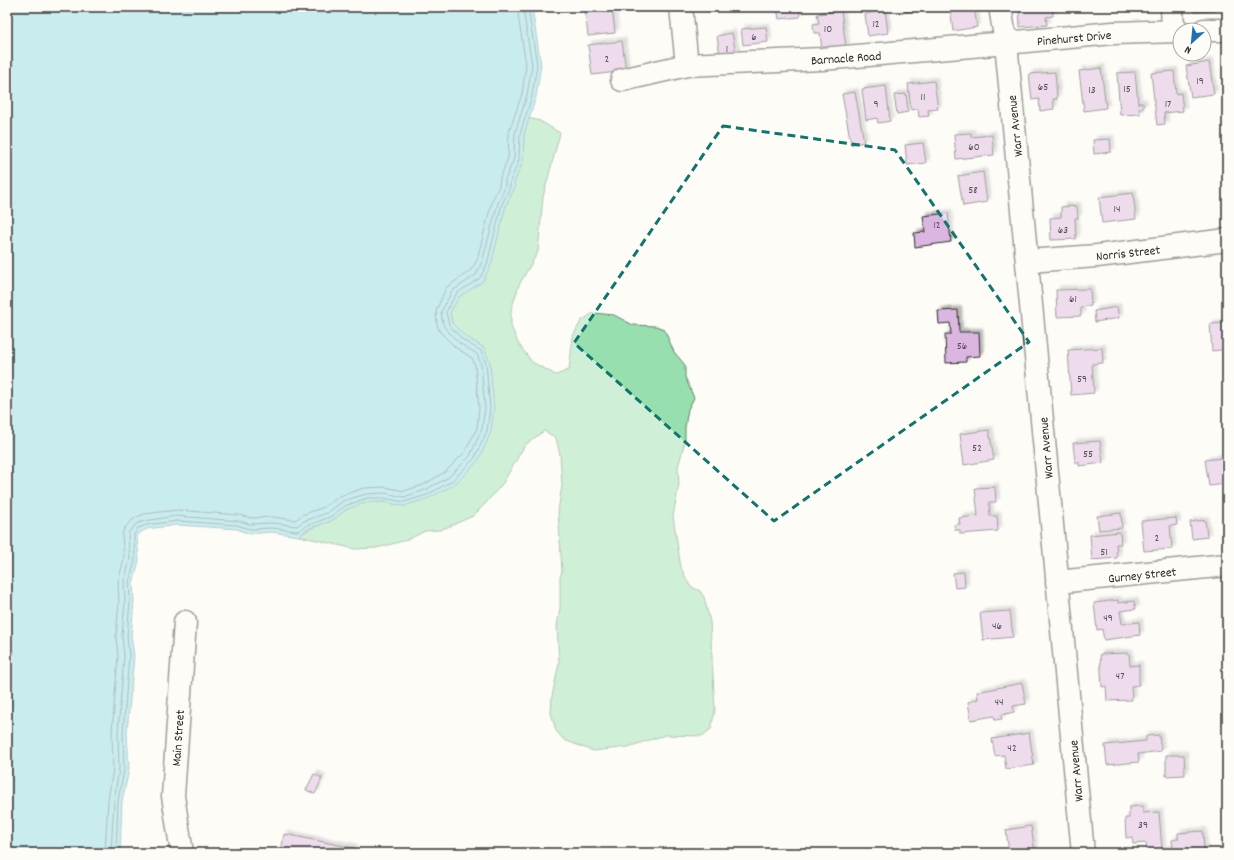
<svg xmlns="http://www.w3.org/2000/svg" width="1234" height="860" viewBox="0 0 1234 860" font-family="Dekko,sans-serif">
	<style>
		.green { fill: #97dfae; stroke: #61856c }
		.water { fill: #89dae2; stroke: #639499 }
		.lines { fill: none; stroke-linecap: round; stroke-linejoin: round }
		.shore { stroke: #517174; stroke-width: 1 }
		.building { fill: #dbb6e0; stroke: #2b2b2b; filter: url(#shadow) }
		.minor-casing { stroke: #2b2b2b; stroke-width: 25 }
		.minor { stroke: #fdfcf7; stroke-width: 22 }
		.marked { fill: none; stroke: #0f766e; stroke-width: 3; stroke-dasharray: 8 5; stroke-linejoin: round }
		.labels { text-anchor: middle; stroke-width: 4; stroke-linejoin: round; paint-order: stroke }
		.number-label { font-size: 11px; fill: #574e58 }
		.street-label { font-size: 13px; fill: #2b2b2b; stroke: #fdfcf7 }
	</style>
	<defs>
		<filter id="shadow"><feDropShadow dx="3.5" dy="-3.5" stdDeviation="1" flood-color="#0004"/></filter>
	</defs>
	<rect width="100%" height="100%" fill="#fdfcf7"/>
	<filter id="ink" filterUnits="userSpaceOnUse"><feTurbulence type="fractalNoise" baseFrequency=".025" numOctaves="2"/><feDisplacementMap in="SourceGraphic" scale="8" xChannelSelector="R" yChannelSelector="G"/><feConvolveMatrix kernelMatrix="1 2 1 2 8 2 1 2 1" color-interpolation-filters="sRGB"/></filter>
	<g filter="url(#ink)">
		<!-- green -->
		<path class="green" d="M529,118L540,121L560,133L543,197L538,252L519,285L511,310V326L518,343L532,362L556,375L569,370L573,336L581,321L593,313L614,315L633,325L656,326L664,329L674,352L685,365V377L694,398L688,409L685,427V441L678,467L679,484L673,516L681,568L690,586L700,591L704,597L710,622L715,710L711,729L702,736L665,735L628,747L593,751L564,740L556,731L551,713L552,696L559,663L557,626L560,608V577L562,571L558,511L562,485L560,455L556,438L544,431L525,445L503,483L485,504L473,516L450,526L440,530L425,531L407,540L377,548L355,549L299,536C309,528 318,526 330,521C336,519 341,512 348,509C368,499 383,501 404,506L484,348L465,336L452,323L450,313L458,297L483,281L506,205L515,187L514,183L523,161L524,134Z"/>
		<!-- water -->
		<path class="water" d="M7,7H534L533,14L541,65L536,97L524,134L523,161L514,183L515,187L506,205L491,265L483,281L459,297L450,313L452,323L465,336L484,348L490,363L494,408L491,432L478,461L454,485L429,498L404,506L384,502H368L347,509L331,521L307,529L299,536L271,532L249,534L237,529L177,525L147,529L141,532L137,537L139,561L133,583L134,602L131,636L134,656L127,732L129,770L122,801L120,853H7Z"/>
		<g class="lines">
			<!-- shore -->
			<path class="shore" d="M105,853L108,800L113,769L112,732L118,657L116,636L119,602L118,582L124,559L122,535L124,529L130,522L135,518L144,514L177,510L239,515L251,518L272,517L295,520L302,515L324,507L340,496L364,488L385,487L404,491L423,485L445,472L465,452L477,428L479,408L475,366L472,358L455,347L440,332L437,325L436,311L446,288L471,270L477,260L492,201L499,186L500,178L508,158L509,132L522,94L526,65L518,15L519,7
				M111,853L114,800L119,769L118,732L124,656L122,636L125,602L124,582L130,560L128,538L129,532L136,524L144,521L176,516L238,521L250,524L272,523L297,526L304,521L327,513L343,501L366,494L385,493L404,497L425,490L449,477L470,456L482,429L485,408L481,364L477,354L459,343L445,328L443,324L441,312L452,291L476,275L482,262L498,203L505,187V180L514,159L515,133L527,95L532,65L524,15L525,7
				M116,853L118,801L124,770L123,732L129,656L127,636L130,602L129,582L135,561L134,535L138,528L146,525L177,521L237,525L250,529L271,528L298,531L306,526L330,517L345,506L367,498H384L404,502L427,495L452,481L474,459L487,431L490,408L486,363L481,351L463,340L449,325L446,312L456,294L480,278L487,264L502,204L510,187V182L519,160L520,134L532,96L537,65L529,14L530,7"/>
		</g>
		<!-- building -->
		<path class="building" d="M603,7H612L615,33L588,36L585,9Z
			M777,7H799L800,17L779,19Z
			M904,7H925V10L905,12Z
			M950,7H974L977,27L953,31Z
			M1019,7H1052L1053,16L1046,17L1047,25L1020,27Z
			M1194,7H1216V11L1195,12Z
			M885,10L888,33L868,36L865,14Z
			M841,11L846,47L822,50L820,33H814L813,24L819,23L817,14Z
			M766,27L768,42L743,45L741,29Z
			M732,33L737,59L721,62L717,36Z
			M622,41L626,71L592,75L588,45Z
			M1209,62L1214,94L1191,97L1186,66Z
			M1101,68L1106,108L1084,111L1079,71Z
			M1174,71L1176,94L1181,93L1183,111L1164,113L1165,124L1157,125L1151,73Z
			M1055,72L1057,99H1053L1054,109L1040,111L1039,99L1032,100L1029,74Z
			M1135,72L1138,103H1143L1144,107L1139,108L1140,114L1120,115L1117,73Z
			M934,81L938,109L928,110L929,116L919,117L918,109L911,110L908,84Z
			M886,86L890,121L878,123L877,118L866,120L862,89Z
			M855,92L864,142L851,144L842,94Z
			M906,94L908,112L897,114L894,95Z
			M971,133V137L992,135L994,155L956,159L954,134Z
			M1110,139L1111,152L1094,154L1093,140Z
			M923,143L926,163L907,165L905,145Z
			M983,172L987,202L963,206L958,176Z
			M1133,193L1136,219L1102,223L1099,197Z
			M1077,206L1078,218H1075L1076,239L1051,240L1050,218L1061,217V207Z
			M948,213L951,242L915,247L914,233L925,232L923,216Z
			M1090,289L1091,306L1081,307V316L1057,317L1056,290Z
			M1117,307L1119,318L1095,322L1094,311Z
			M958,310L959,332H979L980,356L966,357V362L946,363L945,334H951L950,323L939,324L938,311Z
			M1227,323V349L1212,351L1210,324Z
			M1102,348L1103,363L1092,364L1094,393L1071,395L1068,350Z
			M989,430L994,460L964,465L960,434Z
			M1100,441L1103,463L1079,466V462H1075L1073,443Z
			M1223,458L1226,484L1209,486L1205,460Z
			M995,487L996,502H989L990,516H997L998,531L960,534V530H955L954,525L960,524L959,518L978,516L975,488Z
			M1121,513L1122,528L1099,530L1097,516Z
			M1176,518L1177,525L1170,526L1172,549L1144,551L1141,521Z
			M1205,520L1207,537L1192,539L1190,522Z
			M1120,532L1121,544H1116L1117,558L1092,560L1090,535Z
			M964,572L965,587L955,588L953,573Z
			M1118,600V603L1134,601L1136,609L1120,611L1122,624L1139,622L1140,635L1104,640L1102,629L1097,630L1094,603Z
			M1010,611L1013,637L983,640L980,613Z
			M1129,653L1130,666L1139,665V685L1131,686L1132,700L1107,701L1106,686L1102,687L1100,654Z
			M1022,683L1026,704L1013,706L1014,712L1001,715L1002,719L995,720L994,716L971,720L968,702L978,699L977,692Z
			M1029,733L1034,765L1006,769L1004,755L995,756L992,739Z
			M1159,735L1161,751L1138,754L1139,762L1107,765L1105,745L1146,741V736Z
			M1166,755H1184L1185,775L1166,776Z
			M314,774L322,778L315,794L306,790Z
			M1143,806V813L1159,812L1162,850L1173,849L1172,840L1178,839V833L1203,831L1204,853H1147L1146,843L1133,844L1132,837L1126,838L1125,818H1129V807Z
			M1031,826L1035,853H1009L1006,830Z
			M284,834L354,848L353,853H281Z"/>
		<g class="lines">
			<defs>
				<path id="minor" d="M1000,7L1006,43L1113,33L1180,31
					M1172,7L1173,31
					M1204,30H1227
					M687,65L822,59L1006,43C1033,313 1057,583 1083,853
					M622,80L687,65L681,7
					M1028,261L1097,256L1227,240
					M1057,582L1227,565
					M182,853L173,796L185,622"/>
			</defs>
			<!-- minor casing -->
			<use href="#minor" class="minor-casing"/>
			<!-- minor -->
			<use href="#minor" class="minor"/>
		</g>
	</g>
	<!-- marked area -->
	<path d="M0 0H1234V860H0ZM723,126L895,150L1029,342L774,521L574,343Z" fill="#fdfcf7" fill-opacity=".55" fill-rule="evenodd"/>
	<path class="marked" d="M723,126L895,150L1029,342L774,521L574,343Z"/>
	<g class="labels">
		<!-- number labels -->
		<g class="number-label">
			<text x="876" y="27">12</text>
			<text x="828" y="32">10</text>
			<text x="754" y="40">6</text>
			<text x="727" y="52">1</text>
			<text x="607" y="62">2</text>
			<text x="1200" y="84">19</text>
			<text x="1043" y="90">65</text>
			<text x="1127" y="92">15</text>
			<text x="1092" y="93">13</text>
			<text x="923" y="100">11</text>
			<text x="876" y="107">9</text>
			<text x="1168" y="107">17</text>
			<text x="974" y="150">60</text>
			<text x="973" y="193">58</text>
			<text x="1117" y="212">14</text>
			<text x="937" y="228">12</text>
			<text x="1063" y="233">63</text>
			<text x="1073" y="302">61</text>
			<text x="962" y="349">56</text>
			<text x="1082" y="382">59</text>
			<text x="977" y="451">52</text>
			<text x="1088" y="457">55</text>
			<text x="1157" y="541">2</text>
			<text x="1104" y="555">51</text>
			<text x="1108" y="621">49</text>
			<text x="997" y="629">46</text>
			<text x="1120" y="679">47</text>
			<text x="999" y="705">44</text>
			<text x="1012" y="751">42</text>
			<text x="1143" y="828">39</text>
		</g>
		<!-- street labels -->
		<g class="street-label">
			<text transform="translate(1074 37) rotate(-5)" y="5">Pinehurst Drive</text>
			<text transform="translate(846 57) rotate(-4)" y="5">Barnacle Road</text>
			<text transform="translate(1014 126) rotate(-96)" y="5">Warr Avenue</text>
			<text transform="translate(1128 252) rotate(-6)" y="5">Norris Street</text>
			<text transform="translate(1045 448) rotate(-95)" y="5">Warr Avenue</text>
			<text transform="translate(1142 574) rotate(-6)" y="5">Gurney Street</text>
			<text transform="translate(177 738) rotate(-86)" y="5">Main Street</text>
			<text transform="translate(1075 771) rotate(-95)" y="5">Warr Avenue</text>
		</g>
	</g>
	<!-- margin -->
	<rect width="1234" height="860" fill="none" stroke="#fdfcf7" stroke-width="24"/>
	<rect x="12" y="12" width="1210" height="836" fill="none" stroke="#2b2b2b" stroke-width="1.5" filter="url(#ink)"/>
	<!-- north arrow -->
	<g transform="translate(1192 42) rotate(207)"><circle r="19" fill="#fdfcf7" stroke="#a9a8a5"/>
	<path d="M0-3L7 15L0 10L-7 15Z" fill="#1f6fb2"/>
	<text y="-6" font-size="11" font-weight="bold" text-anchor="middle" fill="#2b2b2b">N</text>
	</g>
</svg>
